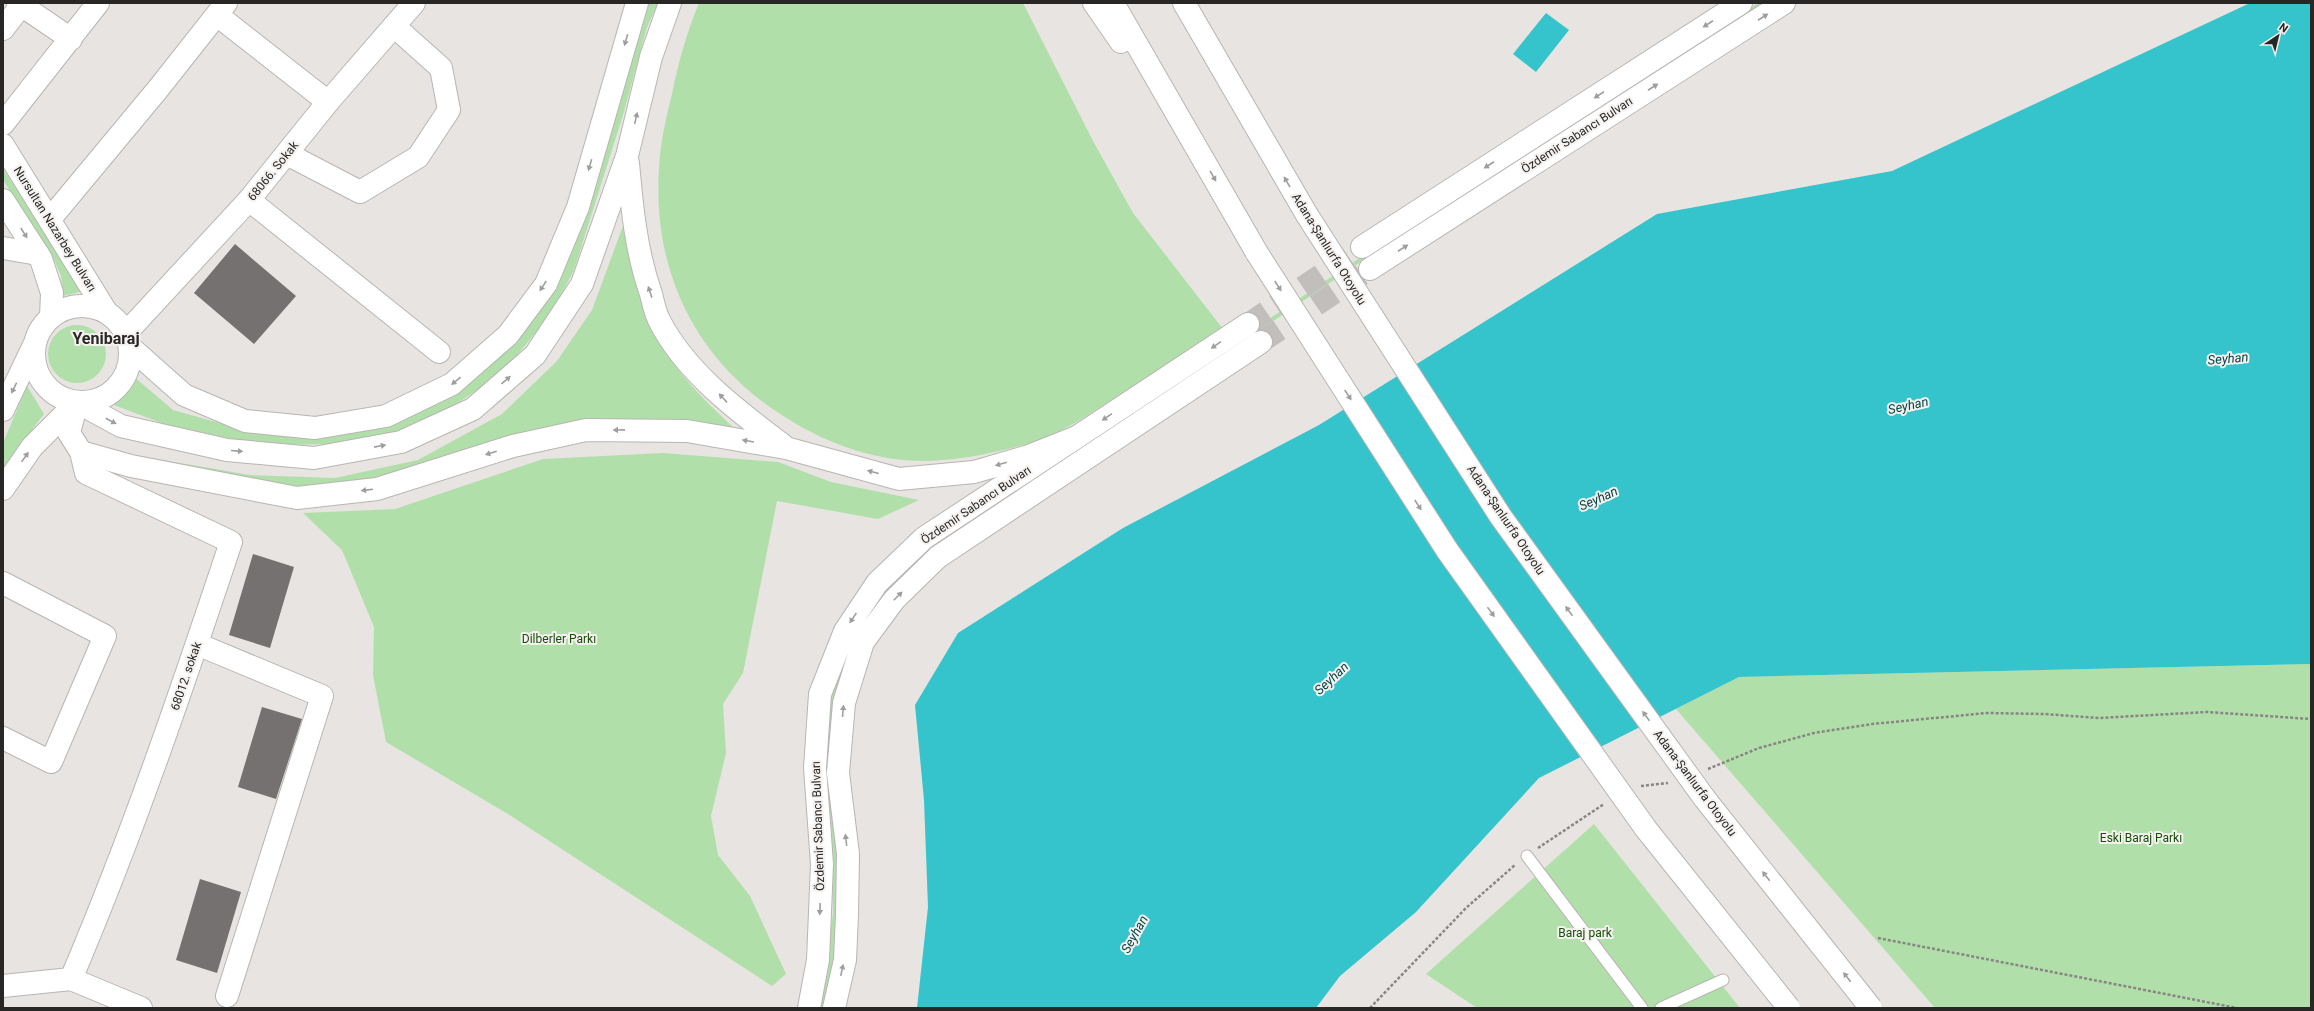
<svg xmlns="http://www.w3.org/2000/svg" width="2314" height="1011" viewBox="0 0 2314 1011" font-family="Roboto,sans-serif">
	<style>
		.green { fill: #b1dfa9 }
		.water { fill: #35c4cb }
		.building { fill: #757170 }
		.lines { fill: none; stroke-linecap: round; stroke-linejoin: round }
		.primary-tunnel { stroke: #c1bebc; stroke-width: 22; stroke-dasharray: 22 11; stroke-linecap: butt }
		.lane-casing { stroke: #b8b5b3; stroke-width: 13 }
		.street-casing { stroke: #b8b5b3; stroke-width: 24 }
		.secondary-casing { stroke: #b8b5b3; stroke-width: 24 }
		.primary-casing { stroke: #b8b5b3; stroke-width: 24 }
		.highway-casing { stroke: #b8b5b3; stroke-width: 24 }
		.path { stroke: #888684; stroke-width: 2.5; stroke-dasharray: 3 2; stroke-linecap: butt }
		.lane { stroke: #fff; stroke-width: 11 }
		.street { stroke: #fff; stroke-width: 22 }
		.secondary { stroke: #fff; stroke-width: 22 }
		.primary { stroke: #fff; stroke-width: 22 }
		.highway { stroke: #fff; stroke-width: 22 }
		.highway-bridge-casing { stroke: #b8b5b3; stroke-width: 24; stroke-linecap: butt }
		.highway-bridge { stroke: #fff; stroke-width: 22 }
		.oneway { fill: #9e9e9d }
		.labels { text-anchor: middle; stroke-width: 4; stroke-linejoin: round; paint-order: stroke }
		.street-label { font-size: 12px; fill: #282726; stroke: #f4f1ef }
		.park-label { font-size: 12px; fill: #144f07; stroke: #f4f1ef }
		.water-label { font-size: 13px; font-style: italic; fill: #044548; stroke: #f4f1ef }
		.district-label { font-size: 16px; font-weight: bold; fill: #282726; stroke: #f4f1ef }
	</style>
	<rect width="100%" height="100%" fill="#e7e4e1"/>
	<!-- green -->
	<path class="green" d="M648,3H658L647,27L623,115L574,270L551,314L518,354L487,383L439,416L402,430L340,444L259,445L164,424L114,405L132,375L173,410L259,434L339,435L435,404L479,375L509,349L541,308L566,266L615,112L639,26Z
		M699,3H1023L1093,141L1133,213L1223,329C1188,351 1154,373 1119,395C1092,412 1066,431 1036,441C1007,450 973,458 943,460C892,465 842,450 798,425C702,371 652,279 659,169C660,144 666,118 672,94C678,63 687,32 699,3Z
		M1758,3H1767L1365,259L909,567C854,628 824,685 830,769C832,792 837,813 839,836C841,861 843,889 841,915C838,946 833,977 829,1008H821L833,912L832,835L826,768L827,719L835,676L878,594L907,563L1364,255Z
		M3,169L84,291L63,296L61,276L52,255L3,180Z
		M623,226C629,259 636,292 649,323C667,364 708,405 742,435L665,422L327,488L253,483L138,461L139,456L250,475L335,478L418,460L502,414L557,361L592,310Z
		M48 354a29 29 0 1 1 58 0a29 29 0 1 1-58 0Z
		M27,386L44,414L3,468V443Z
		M663,453L778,462L831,482L919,500L878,519L777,501L743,673L723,704L726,753L711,816L718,855L750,896L786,974L772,986L508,814L386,742L373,675L374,627L342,550L303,513L395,509L543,459Z
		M2311,664V1008H1935L1676,709L1739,677Z
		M1594,824L1740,1008H1477L1426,974Z"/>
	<!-- water -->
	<path class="water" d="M2250,3H2311V664L1739,677L1539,778L1416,912L1340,976L1316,1008H917L928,907L924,800L915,705L958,633L1123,528L1319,425L1657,214L1892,171Z
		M1546,13L1569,30L1536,72L1513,54Z"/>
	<!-- building -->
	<path class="building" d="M235,244L296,296L254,344L194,293Z
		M253,554L294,567L270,648L229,635Z
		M262,707L302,719L276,799L238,787Z
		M200,879L241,892L217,973L176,960Z"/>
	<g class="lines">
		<!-- primary-tunnel -->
		<path class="primary-tunnel" d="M1248,324L1362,247
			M1261,342L1370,269"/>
		<defs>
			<path id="lane" d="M1527,856L1642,1008
				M1661,1008L1723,980"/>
			<path id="street" d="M18,3L71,39
				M217,15L328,102
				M3,29L23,3
				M3,124L98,3
				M287,154L360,192L418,157L449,110L441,68L394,26
				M249,200L439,352
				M50,219L158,89L226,3
				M3,248L38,254
				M3,583L105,636L51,762L3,738
				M197,644L322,696L227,996
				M71,979C132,836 182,689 231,542L86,473L81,452
				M3,986L71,979L141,1008"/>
			<path id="secondary" d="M3,145L107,313
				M3,200L41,259L52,293L51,317
				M34 354a48 48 0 1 1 96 0a48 48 0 1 1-96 0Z
				M126,333L249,200L328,102L414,3
				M3,410L34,345
				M3,489L32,447L77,402"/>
			<path id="primary" d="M1362,247L1741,3
				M1370,269L1784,3
				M809,1008L818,960L822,864L815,768L820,694L845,631L877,583L924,538L1248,324
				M834,1008L845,960L847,915L848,854L838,773L844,703L863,642L894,600L938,557L1261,342"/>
			<path id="highway" d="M670,3L651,57L627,156L582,284L535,355L473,409L401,442L314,458L227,450L121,426L77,402L69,433L81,452L131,466L297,498L377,489L513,446L586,430L687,431L786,448L899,479L974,472L1029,456L1077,437
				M1094,3L1121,42
				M1113,3L1257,253
				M1184,3L1307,215
				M628,163C632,208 636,251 651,294C653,302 655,312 659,320C685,372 739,412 784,446
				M130,347L184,395L245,421L315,428L386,416L452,384L508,335L546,284L578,207L637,3"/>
		</defs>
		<!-- lane casing -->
		<use href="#lane" class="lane-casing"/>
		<!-- street casing -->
		<use href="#street" class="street-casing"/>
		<!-- secondary casing -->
		<use href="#secondary" class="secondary-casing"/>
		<!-- primary casing -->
		<use href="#primary" class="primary-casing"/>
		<!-- highway casing -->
		<use href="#highway" class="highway-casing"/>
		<!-- path -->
		<path class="path" d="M1708,769L1759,748L1814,733L1872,724L1987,713L2044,714L2099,718L2207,712L2311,719
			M1641,786L1668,783
			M1538,848L1604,804
			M1878,938L2237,1008
			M1370,1008L1466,908L1515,865"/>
		<!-- lane -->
		<use href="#lane" class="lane"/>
		<!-- street -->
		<use href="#street" class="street"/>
		<!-- secondary -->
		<use href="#secondary" class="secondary"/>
		<!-- primary -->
		<use href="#primary" class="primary"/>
		<!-- highway -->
		<use href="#highway" class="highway"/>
		<defs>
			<path id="highway-bridge" d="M1307,215L1501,517L1705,799L1871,1008
				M1257,253L1447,550L1646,829L1789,1008"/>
		</defs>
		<!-- highway-bridge casing -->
		<use href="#highway-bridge" class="highway-bridge-casing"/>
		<!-- highway-bridge -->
		<use href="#highway-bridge" class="highway-bridge"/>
	</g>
	<!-- one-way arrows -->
	<defs><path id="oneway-solid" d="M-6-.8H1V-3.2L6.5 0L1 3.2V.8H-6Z"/></defs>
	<g class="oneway">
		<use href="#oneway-solid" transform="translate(1763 17) rotate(-33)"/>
		<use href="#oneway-solid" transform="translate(1708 24) rotate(147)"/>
		<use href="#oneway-solid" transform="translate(626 40) rotate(106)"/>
		<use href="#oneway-solid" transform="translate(1653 87) rotate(-33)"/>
		<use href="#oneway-solid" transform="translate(1599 95) rotate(147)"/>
		<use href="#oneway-solid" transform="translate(636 118) rotate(-77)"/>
		<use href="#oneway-solid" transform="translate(590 165) rotate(106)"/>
		<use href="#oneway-solid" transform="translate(1489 165) rotate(147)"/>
		<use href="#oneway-solid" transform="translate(1213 176) rotate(60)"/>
		<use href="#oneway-solid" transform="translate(1287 182) rotate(-120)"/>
		<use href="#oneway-solid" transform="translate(24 233) rotate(57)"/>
		<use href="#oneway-solid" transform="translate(1403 248) rotate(-33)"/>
		<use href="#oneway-solid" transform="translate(543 286) rotate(123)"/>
		<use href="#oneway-solid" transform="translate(1278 286) rotate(57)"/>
		<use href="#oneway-solid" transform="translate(650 292) rotate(-108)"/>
		<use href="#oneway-solid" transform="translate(1216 345) rotate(146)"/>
		<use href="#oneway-solid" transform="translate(506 380) rotate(-41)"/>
		<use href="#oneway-solid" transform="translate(456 381) rotate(141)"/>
		<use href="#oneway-solid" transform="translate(14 388) rotate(116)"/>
		<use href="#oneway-solid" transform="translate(1348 395) rotate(57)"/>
		<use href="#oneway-solid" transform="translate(723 398) rotate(-133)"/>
		<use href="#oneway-solid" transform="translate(1107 417) rotate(146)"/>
		<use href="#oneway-solid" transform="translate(111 421) rotate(28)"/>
		<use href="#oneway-solid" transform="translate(619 430) rotate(179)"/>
		<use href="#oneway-solid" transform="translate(748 441) rotate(-170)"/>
		<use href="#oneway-solid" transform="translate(380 446) rotate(-11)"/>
		<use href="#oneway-solid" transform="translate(237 451) rotate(5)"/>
		<use href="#oneway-solid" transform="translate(491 453) rotate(162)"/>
		<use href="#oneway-solid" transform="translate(25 457) rotate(-55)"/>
		<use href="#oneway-solid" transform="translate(1001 464) rotate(164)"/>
		<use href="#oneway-solid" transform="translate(873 472) rotate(-165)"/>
		<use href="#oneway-solid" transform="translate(367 490) rotate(173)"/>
		<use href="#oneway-solid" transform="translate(1418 505) rotate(57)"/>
		<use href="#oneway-solid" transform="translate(898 596) rotate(-45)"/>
		<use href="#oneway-solid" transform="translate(1569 611) rotate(-126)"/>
		<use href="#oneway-solid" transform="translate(1491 612) rotate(54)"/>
		<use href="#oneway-solid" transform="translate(853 618) rotate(124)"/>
		<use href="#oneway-solid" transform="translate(843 711) rotate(-85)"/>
		<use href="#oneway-solid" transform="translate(1646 716) rotate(-126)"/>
		<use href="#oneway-solid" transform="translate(846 840) rotate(-97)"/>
		<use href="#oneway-solid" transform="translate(1766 876) rotate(-128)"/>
		<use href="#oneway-solid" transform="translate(820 909) rotate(92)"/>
		<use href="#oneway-solid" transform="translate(842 970) rotate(-78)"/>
		<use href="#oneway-solid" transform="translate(1847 977) rotate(-128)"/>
	</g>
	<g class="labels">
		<!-- street labels -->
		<g class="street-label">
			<text transform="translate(1577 135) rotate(-33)" y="4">Özdemir Sabancı Bulvarı</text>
			<text transform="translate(273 171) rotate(-51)" y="4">68066. Sokak</text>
			<text transform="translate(55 229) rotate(58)" y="4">Nursultan Nazarbey Bulvarı</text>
			<text transform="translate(1329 249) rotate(58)" y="4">Adana-Şanlıurfa Otoyolu</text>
			<text transform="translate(976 505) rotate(-34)" y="4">Özdemir Sabancı Bulvarı</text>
			<text transform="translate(1506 520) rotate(56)" y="4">Adana-Şanlıurfa Otoyolu</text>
			<text transform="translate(186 676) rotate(-71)" y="4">68012. sokak</text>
			<text transform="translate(1695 783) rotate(53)" y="4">Adana-Şanlıurfa Otoyolu</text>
			<text transform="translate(818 826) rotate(-92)" y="4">Özdemir Sabancı Bulvarı</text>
		</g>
		<!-- park labels -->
		<g class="park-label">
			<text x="559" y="643">Dilberler Parkı</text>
			<text x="2141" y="842">Eski Baraj Parkı</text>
			<text x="1585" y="937">Baraj park</text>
		</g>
		<!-- water labels -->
		<g class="water-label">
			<text transform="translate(2228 358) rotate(-5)" y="5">Seyhan</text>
			<text transform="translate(1908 405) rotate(-12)" y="5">Seyhan</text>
			<text transform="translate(1598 498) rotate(-24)" y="5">Seyhan</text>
			<text transform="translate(1331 678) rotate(-43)" y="5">Seyhan</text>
			<text transform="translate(1134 934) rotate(-61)" y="5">Seyhan</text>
		</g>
		<!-- district labels -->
		<g class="district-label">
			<text x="106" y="344">Yenibaraj</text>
		</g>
	</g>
	<!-- border -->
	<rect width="2314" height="1011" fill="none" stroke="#282726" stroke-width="8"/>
	<!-- north arrow -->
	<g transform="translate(2278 36) rotate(35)" stroke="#f4f1ef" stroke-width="3" paint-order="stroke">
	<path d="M0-3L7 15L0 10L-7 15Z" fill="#282726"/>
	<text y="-6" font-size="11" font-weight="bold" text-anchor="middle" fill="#282726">N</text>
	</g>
</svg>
